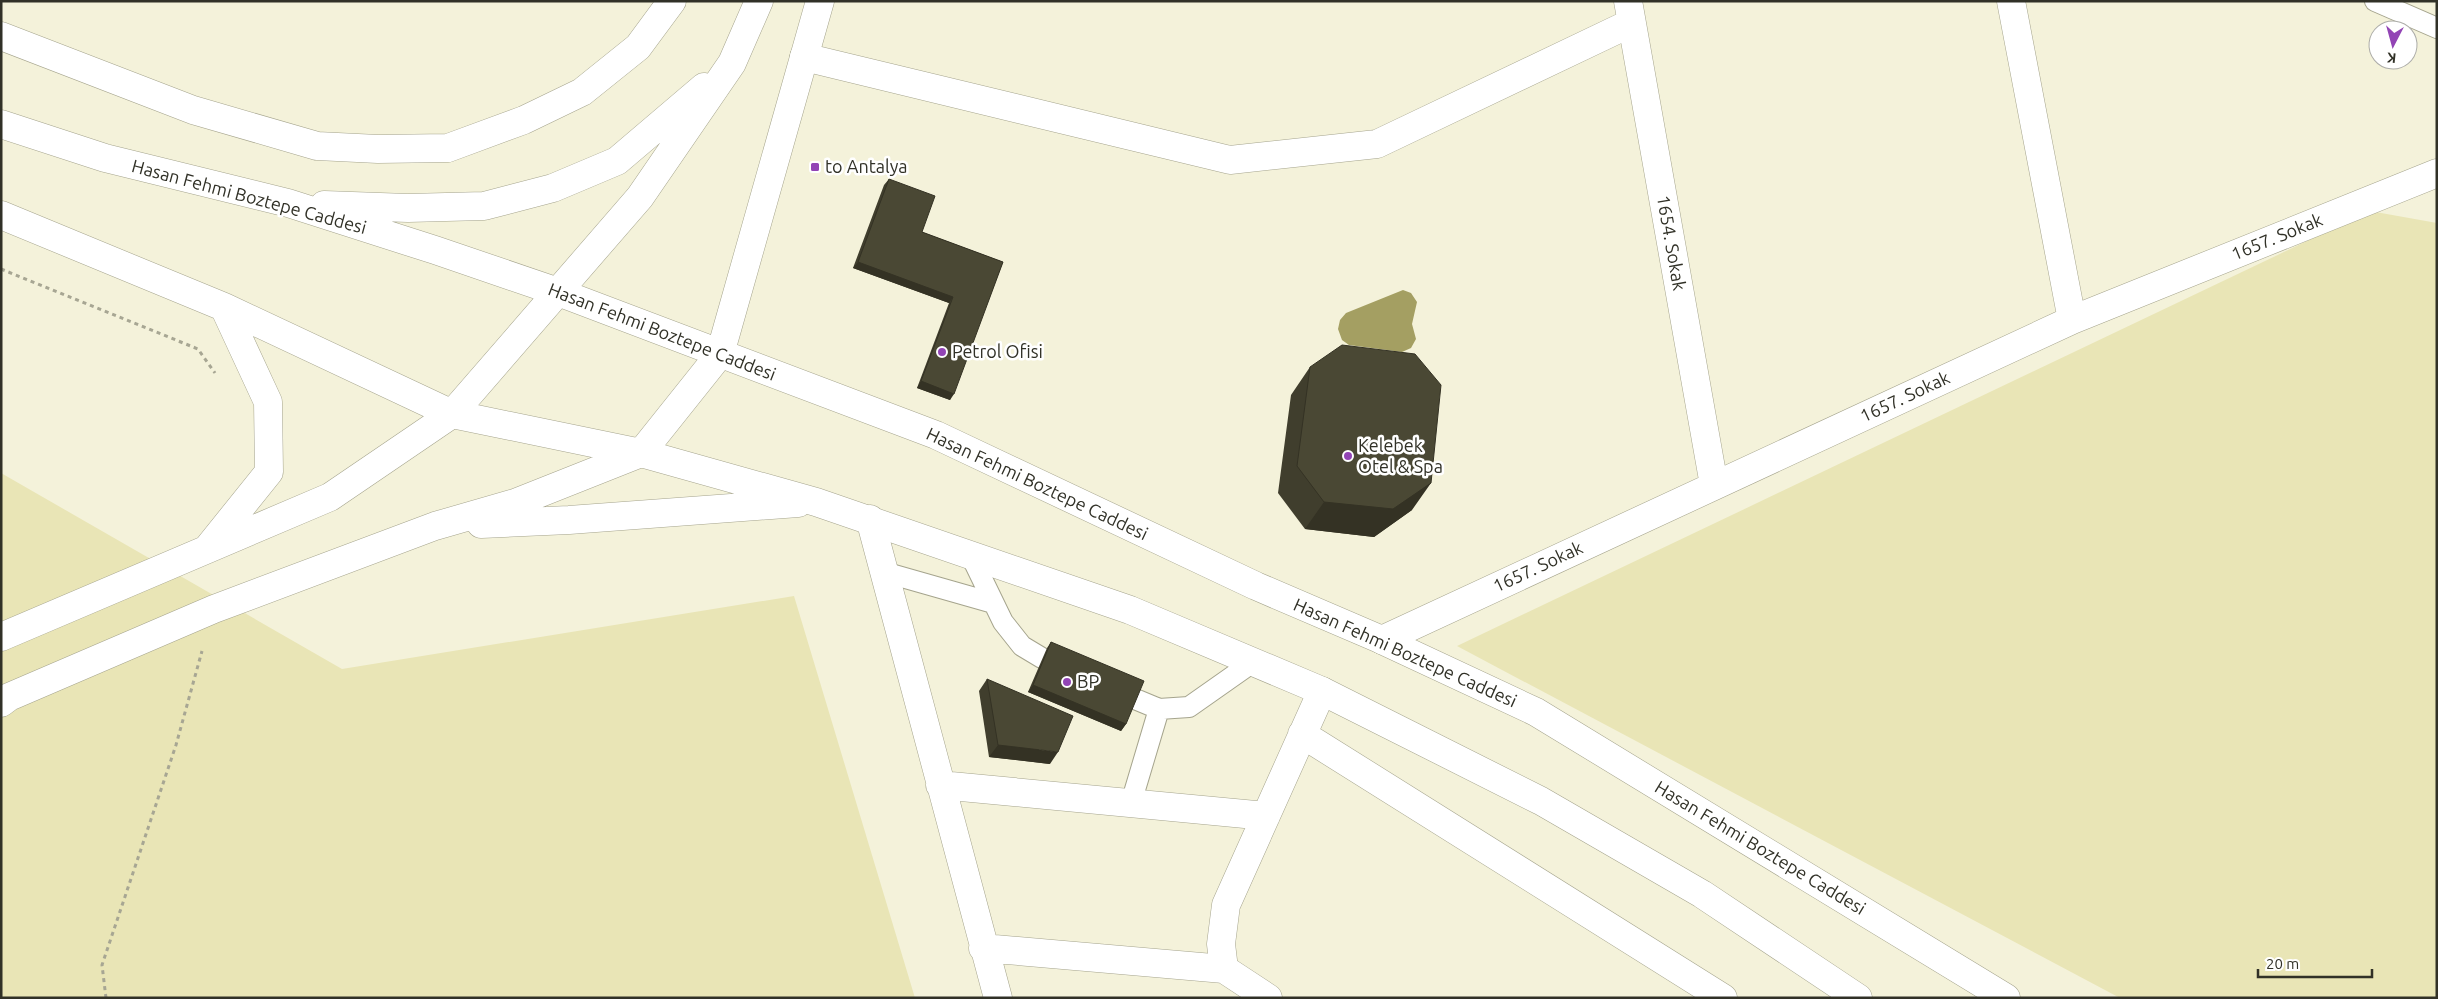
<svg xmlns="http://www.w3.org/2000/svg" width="2438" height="999" viewBox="0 0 2438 999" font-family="Ubuntu,sans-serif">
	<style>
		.green { fill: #e9e5b6 }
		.water { fill: #a49f62 }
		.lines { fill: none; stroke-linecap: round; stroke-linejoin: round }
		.lane-casing { stroke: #a5a48d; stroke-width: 22 }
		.street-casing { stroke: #a5a48d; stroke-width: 29 }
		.secondary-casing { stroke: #a5a48d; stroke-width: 29 }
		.path { stroke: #a7a693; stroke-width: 3; stroke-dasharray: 4 4; stroke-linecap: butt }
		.lane { stroke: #fff; stroke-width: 20 }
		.street { stroke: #fff; stroke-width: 28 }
		.secondary { stroke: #fff; stroke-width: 28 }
		.wall { fill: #403e2d }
		.shaded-wall { fill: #343224 }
		.building { fill: #4a4834; stroke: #343224 }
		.poi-dot { fill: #9244b5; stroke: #fff; stroke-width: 2 }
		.labels { text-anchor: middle; stroke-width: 5; stroke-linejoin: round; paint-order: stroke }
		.poi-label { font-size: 18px; fill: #313127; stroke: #fff; text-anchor: start }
		.street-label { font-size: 18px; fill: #313127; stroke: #fff }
	</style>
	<rect width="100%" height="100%" fill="#f4f2da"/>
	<!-- green -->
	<path class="green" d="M2370,211L2437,223V998H2120L1457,646Z
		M1,473L342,669L794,596L915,998H1Z"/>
	<!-- water -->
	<path class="water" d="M1403,290L1411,293L1417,302L1412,324L1416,339L1411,348L1402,352L1349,345L1342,340L1338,329L1340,320L1346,313Z"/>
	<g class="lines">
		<defs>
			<path id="lane" d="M2375,1L2437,28
				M970,554L1003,622L1022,646L1042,658
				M884,572L993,603
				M1135,699L1159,709L1189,707L1253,662
				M1131,803L1159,709"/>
			<path id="street" d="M1628,1L1714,485
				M2011,1L2072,320
				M1,36L193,110L317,146L378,149L448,148L524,120L582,92L638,47L672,1
				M804,57L1230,160L1377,144L1631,23
				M870,519L998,998
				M1382,640L2072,320L2437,173
				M1302,734L1723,998
				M940,785L1266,816
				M983,948L1224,969L1268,998
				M1224,969L1221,944L1226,905L1322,691"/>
			<path id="secondary" d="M1,124L105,158L288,203L435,250L558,292L936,435L1256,586L1382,640L1536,712L2006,998
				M324,205L408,208L484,206L553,188L617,161L704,87
				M1,215L224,307L452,414L641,453L816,502L1130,610L1322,691L1541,801L1702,894L1858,998
				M481,524L569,520L798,503
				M207,549L269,472L268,402L224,307
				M1,637L330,497L452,414L640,197L732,63L759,1
				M1,703L9,697L214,609L435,526L515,503L641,453L720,354L820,1"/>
		</defs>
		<!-- lane casing -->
		<use href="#lane" class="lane-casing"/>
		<!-- street casing -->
		<use href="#street" class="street-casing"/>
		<!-- secondary casing -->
		<use href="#secondary" class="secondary-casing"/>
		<!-- path -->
		<path class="path" d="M1,269L198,349L215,373
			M106,998L102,965L176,745L202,651"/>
		<!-- lane -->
		<use href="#lane" class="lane"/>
		<!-- street -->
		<use href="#street" class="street"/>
		<!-- secondary -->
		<use href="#secondary" class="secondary"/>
	</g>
	<!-- wall -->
	<path class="wall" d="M889,179L922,232L1003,262L950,400L917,388L949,303L853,268L884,185Z
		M1310,367L1412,510L1374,537L1305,529L1278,493L1291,395Z
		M1051,642L1126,724L1121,731L1028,692L1047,648Z
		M987,679L1050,764L989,757L979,691Z"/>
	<!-- shaded-wall -->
	<path class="shaded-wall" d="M858,262L953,297L949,303L853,268Z
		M921,381L954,394L950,400L917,388Z
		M1431,483L1412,510L1374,537L1305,529L1324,502Z
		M1033,685L1126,724L1121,731L1028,692Z
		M998,745L1058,752L1050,764L989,757Z"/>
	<!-- building -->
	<path class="building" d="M889,179L935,196L922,232L1003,262L954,394L921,381L953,297L858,262Z
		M1342,345L1415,354L1441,385L1431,483L1393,509L1324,502L1297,466L1310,367Z
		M1051,642L1144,681L1126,724L1033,685Z
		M987,679L1073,716L1058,752L998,745Z"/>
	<!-- markers -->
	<g class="poi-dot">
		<rect x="810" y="162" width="10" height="10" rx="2.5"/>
		<circle cx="942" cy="352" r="5"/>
		<circle cx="1348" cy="456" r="5"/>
		<circle cx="1067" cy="682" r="5"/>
	</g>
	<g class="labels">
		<!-- poi labels -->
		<g class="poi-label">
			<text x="825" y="173">to Antalya</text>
			<text x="952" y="358">Petrol Ofisi</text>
			<text x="1358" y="452">Kelebek<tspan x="1358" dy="21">Otel &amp; Spa</tspan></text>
			<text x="1077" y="688">BP</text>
		</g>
		<!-- street labels -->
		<g class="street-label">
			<text transform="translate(249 197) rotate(15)" y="6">Hasan Fehmi Boztepe Caddesi</text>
			<text transform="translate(2277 237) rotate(-22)" y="6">1657. Sokak</text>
			<text transform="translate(1671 243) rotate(80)" y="6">1654. Sokak</text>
			<text transform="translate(662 332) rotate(21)" y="6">Hasan Fehmi Boztepe Caddesi</text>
			<text transform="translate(1905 397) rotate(-25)" y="6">1657. Sokak</text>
			<text transform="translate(1037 484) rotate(25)" y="6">Hasan Fehmi Boztepe Caddesi</text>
			<text transform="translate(1538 567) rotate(-25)" y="6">1657. Sokak</text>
			<text transform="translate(1405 653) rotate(24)" y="6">Hasan Fehmi Boztepe Caddesi</text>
			<text transform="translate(1760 848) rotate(31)" y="6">Hasan Fehmi Boztepe Caddesi</text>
		</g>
	</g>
	<!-- border -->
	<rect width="2438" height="999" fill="none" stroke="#313127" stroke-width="5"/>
	<!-- north arrow -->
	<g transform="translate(2393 45) rotate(186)"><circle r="24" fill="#ffffff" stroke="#adada9"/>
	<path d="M0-4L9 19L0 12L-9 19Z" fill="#9244b5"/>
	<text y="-8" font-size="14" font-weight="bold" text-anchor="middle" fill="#313127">K</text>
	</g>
	<!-- scale -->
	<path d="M2258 969v8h114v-8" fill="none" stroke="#313127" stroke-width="2.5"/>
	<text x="2266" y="969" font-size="15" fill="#313127" stroke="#ffffff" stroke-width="4" paint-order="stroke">20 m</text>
</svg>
